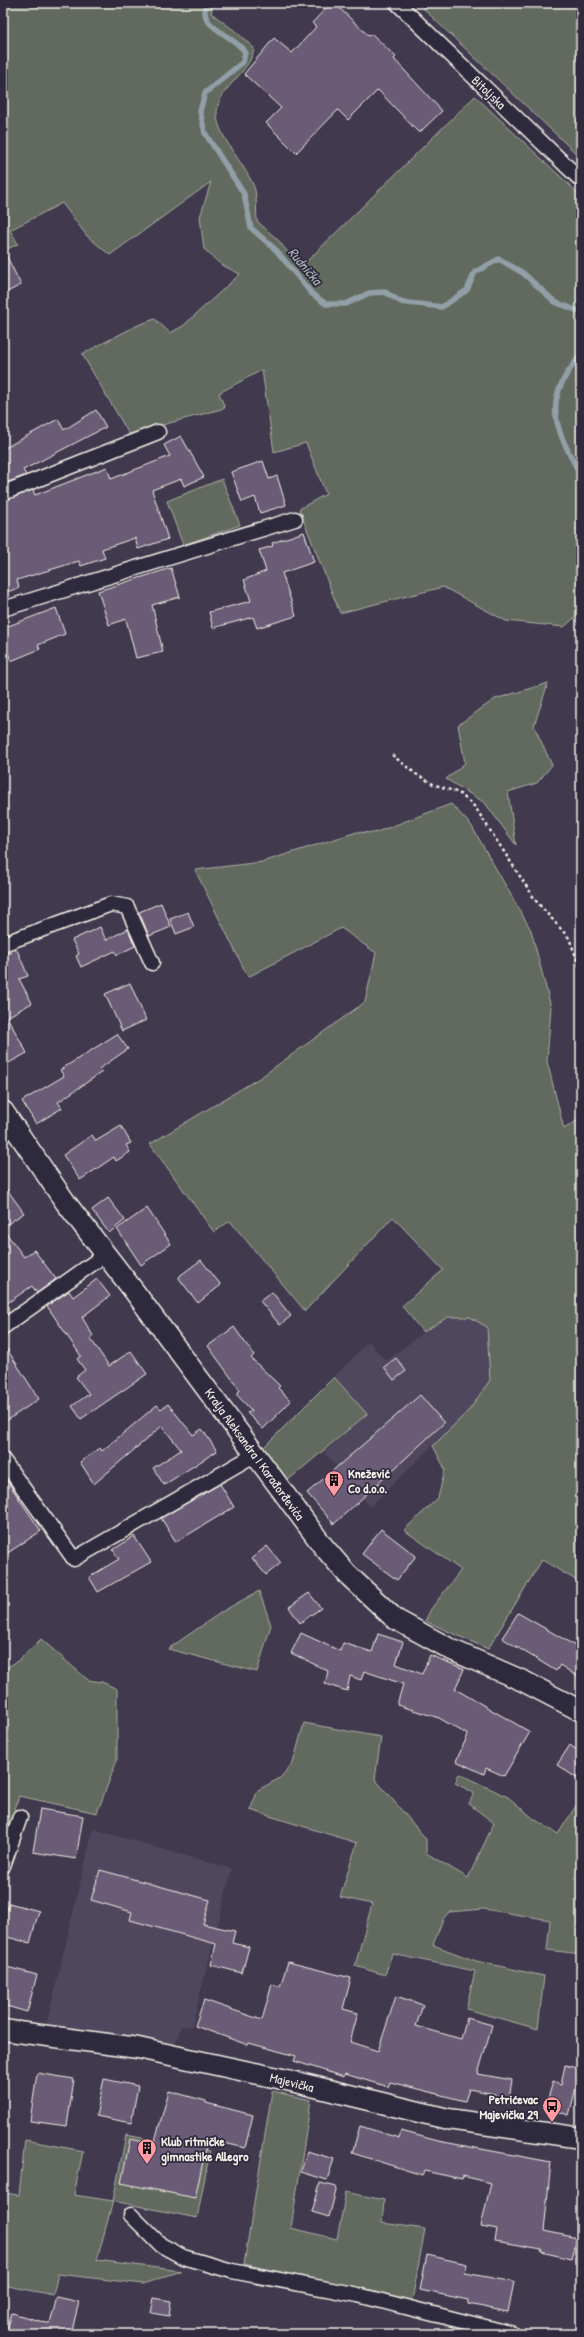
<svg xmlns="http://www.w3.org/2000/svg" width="584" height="2337" viewBox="0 0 584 2337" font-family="'Patrick Hand',sans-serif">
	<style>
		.built { fill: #50465d }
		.green { fill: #626b5f; stroke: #abaea4 }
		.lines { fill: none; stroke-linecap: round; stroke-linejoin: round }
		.stream { stroke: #929fa7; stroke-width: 5.5 }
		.building { fill: #6a5b76; stroke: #f4f1e8 }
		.street-casing { stroke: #f4f1e8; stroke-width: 17 }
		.secondary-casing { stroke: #f4f1e8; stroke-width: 23 }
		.path { stroke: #f4f1e8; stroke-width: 2.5; stroke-dasharray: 3 3; stroke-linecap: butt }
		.street { stroke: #2f2a3d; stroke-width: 14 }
		.secondary { stroke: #2f2a3d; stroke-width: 20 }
		.labels { text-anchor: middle; stroke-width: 3.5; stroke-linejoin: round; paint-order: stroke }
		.street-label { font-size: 13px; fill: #f4f1e8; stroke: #2f2a3d }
		.poi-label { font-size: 13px; font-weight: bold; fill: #f4f1e8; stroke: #2f2a3d; text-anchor: start }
		.water-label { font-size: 14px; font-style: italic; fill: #abb4b7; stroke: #2f2a3d }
	</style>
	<rect width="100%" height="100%" fill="#41394e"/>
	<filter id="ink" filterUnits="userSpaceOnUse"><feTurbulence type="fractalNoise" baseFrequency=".025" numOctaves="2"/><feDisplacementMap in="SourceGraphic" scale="8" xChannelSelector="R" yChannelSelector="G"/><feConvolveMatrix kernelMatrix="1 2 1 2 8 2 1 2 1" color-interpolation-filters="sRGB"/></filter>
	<g filter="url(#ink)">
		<!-- built -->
		<path class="built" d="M448,1317H470L487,1327L491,1380L470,1409L370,1507L324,1452L367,1414L334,1377L369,1341L386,1361L434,1324Z
			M93,1829L232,1869L192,2027L181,2026L175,2046L167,2047L46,2026Z"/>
		<!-- green -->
		<path class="green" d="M3,3H214L211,13L235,31L254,48C251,74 215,88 217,116C219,139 249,169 255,190C257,199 256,211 257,221L278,240L300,268L475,96L581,196V612L564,627L506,621L443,587L340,613L299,509L326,494L306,443L274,452L262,370L219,393L225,408L129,434L82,354L138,325L155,319L170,333L183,326L240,274L220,264L204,249L200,217L211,182L110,255L87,236L62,203L10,230L18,244L3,251Z
			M418,3H581V158L434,19Z
			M222,479L240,525L183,545L167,501Z
			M548,683L534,726L552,765L537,783L508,792L516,845L485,803L446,779L465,763L458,725L495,699Z
			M451,804L471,825L531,930L551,1007L547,1061L564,1129L581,1118V1583L542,1560L488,1649L425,1621L431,1609L461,1570L404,1530L438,1498L445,1469L433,1446L470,1409L490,1380L487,1327L470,1317H448L423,1332L402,1306L443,1270L393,1217L305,1311L230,1221L214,1232L150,1144L261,1077L365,1002L376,953L341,928L248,977L195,870L262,862L357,832L374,833Z
			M334,1377L367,1414L287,1481L262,1449Z
			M259,1591L271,1625L257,1672L168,1649L223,1611Z
			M41,1639L88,1680L102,1682L117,1689V1760L97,1813L19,1796L3,1849V1670L19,1660Z
			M304,1723L381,1737L375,1779L426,1839V1853L468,1878L494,1823L469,1804L474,1793L455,1783L459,1774L508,1797L534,1819L558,1834L581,1798V1954L547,1950L550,1920L484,1909L449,1912L443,1919L433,1945L476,1961L544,1976L538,2029L466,2009L475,1971L392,1954L385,1975L355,1966L372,1904L340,1897L357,1843L250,1810L258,1790L280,1778L293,1763Z
			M272,2091L311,2100L291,2228L337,2239L346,2192L384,2200L382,2223L425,2229L412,2301L244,2264Z
			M126,2135L210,2151L197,2218L113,2201L97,2260L181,2271L143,2284L58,2274L53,2295L3,2285V2193L19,2195L25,2140L83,2151L74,2195L113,2201Z"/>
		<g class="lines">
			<!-- stream -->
			<path class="stream" d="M206,3C198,29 231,32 245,52L243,62L205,93L200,111L205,133L244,194L251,228L276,250L312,294L326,304H346L369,293L385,292L401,302L442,307L467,290L475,272L499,259L523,273L555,302L581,312
				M581,355C540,403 555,426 581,476"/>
		</g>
		<!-- building -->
		<path class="building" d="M331,3H334L369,36L372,34L396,57L394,59L442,111L419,133L378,90L348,120L338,110L296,153L266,123L281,108L244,74L274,38L292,53L316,27L312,23Z
			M3,249L21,285L3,294Z
			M96,410L106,427L23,470L26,475L3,484V449L58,419L64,430Z
			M181,436L204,477L184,486L181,479L152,490L168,539L138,549L135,538L102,549L105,558L81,566L79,561L17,580L19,588L3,593V501L33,490L35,495L107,467L111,479L170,456L164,445Z
			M263,461L269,479L277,476L286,505L260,513L255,497L242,502L231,472Z
			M304,532L314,562L282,573L296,616L257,628L253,617L213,628L209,612L251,601L244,580L266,571L259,550L273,546L272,543Z
			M171,568L180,597L152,605L163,652L136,658L126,619L109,625L98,591Z
			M56,608L65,634L38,645L40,649L11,661L3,640V628Z
			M161,903L171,927L149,936L139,912Z
			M188,912L194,927L176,934L170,919Z
			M100,927L106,940L128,929L135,946L117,955L115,951L81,967L76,956L79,954L72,940Z
			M17,950L28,976L19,979L32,1003L7,1017L27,1053L3,1066V952L6,954Z
			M130,983L146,1020L122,1031L105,994Z
			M117,1034L128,1049L99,1069L102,1072L58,1102L62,1108L36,1124L22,1101L64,1076L60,1070Z
			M121,1126L131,1143L126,1145L130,1152L116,1161L114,1157L80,1180L63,1155L92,1135L96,1141Z
			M3,1184L24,1213L3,1227Z
			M108,1198L125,1220L109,1233L92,1210Z
			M147,1208L171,1244L141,1265L117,1229Z
			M3,1229L24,1257L34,1250L56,1279L37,1293L32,1286L3,1306Z
			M201,1260L221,1285L198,1303L178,1277Z
			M97,1279L110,1296L82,1317L93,1336L90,1338L109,1366L131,1351L147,1374L81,1419L72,1406L89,1394L76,1377L85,1370L77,1359L81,1356L47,1306L69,1291L73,1297Z
			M272,1292L291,1316L280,1325L260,1301Z
			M234,1327L254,1355L251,1358L280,1386L278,1388L291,1401L263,1429L247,1413L252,1411L236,1394L240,1390L208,1346Z
			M3,1343L39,1399L3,1423Z
			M396,1358L406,1371L394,1380L384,1367Z
			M420,1395L444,1423L334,1524L307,1493Z
			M168,1404L193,1435L202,1429L217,1451L164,1485L153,1468L181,1450L162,1426L94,1484L80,1462L100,1448L102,1451L157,1405L161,1409Z
			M3,1475L41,1531L3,1556Z
			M220,1484L234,1507L176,1542L161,1518Z
			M381,1529L416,1556L397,1580L362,1554Z
			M134,1536L151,1562L98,1592L89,1577L119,1559L113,1550Z
			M267,1546L281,1563L266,1575L252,1558Z
			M309,1593L321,1608L300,1623L289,1607Z
			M518,1613L581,1649V1679L560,1665L556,1671L502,1638Z
			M301,1633L340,1651L343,1643L372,1652L378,1634L403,1642L396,1664L422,1674L430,1655L464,1669L455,1689L530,1732L504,1776L486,1768L484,1774L456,1761L468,1735L439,1718L397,1705L403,1684L364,1671L361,1680L350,1676L347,1691L325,1684L328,1671L291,1653Z
			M570,1745L581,1753V1781L557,1765Z
			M40,1809L83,1816L76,1859L33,1852Z
			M100,1870L210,1900L203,1924L235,1931L232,1943L249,1947L242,1973L211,1965L216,1944L130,1920L132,1912L91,1900Z
			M9,1903L39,1911L30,1943L3,1936V1924Z
			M288,1962L351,1978L343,2009L358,2013L350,2042L378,2051L396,1996L423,2005L416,2026L461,2039L467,2018L492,2025L478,2074L512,2080L508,2105L493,2102L495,2094L469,2089L465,2101L390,2082L388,2087L345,2074L344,2077L294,2061L296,2056L249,2043L248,2045L195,2026L204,2000L262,2020L272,1984L280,1987Z
			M3,1966L37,1975L27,2012L3,2005Z
			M565,2065L581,2069L569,2115L545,2108L553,2082L561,2085Z
			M37,2073L74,2079L67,2126L30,2121Z
			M104,2079L138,2086L131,2123L96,2116Z
			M169,2091L206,2101V2103L253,2115L245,2148L208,2139L195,2198L121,2183L130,2139L154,2144Z
			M360,2126L399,2138L401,2131L438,2141L551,2162L544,2231L577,2238L572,2259L541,2252L542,2249L495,2241L497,2229L481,2226L491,2183L463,2176L462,2179L424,2171L422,2175L352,2153Z
			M307,2151L334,2159L327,2180L301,2172Z
			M320,2183L337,2187L329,2217L312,2212Z
			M427,2255L467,2264L465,2273L514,2282L508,2312L468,2304V2300L420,2290Z
			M57,2297L79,2302L71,2334H6L12,2313L50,2324Z
			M154,2298L171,2301L169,2316L151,2313Z"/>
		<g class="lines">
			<defs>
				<path id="street" d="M397,3L581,180
					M3,493L158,432
					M3,609L295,519
					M3,944L111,904L127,907L152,963
					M3,1327L106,1254
					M3,1460L74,1559L256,1454
					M3,1866L20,1817
					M131,2215L161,2245L183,2257L232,2271L358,2295L513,2334"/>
				<path id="secondary" d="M3,1111L66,1203L134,1291L323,1546L347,1574L395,1619L452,1650L523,1681L581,1711
					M3,2030L138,2048L287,2080L448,2119L581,2138"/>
			</defs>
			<!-- street casing -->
			<use href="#street" class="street-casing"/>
			<!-- secondary casing -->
			<use href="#secondary" class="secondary-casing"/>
			<!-- path -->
			<path class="path" d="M392,755L416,774L433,784L459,793L475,807L536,901L569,938L581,970"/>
			<!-- street -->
			<use href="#street" class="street"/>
			<!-- secondary -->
			<use href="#secondary" class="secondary"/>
		</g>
	</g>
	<!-- icons -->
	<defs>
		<symbol id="building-pin" viewBox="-11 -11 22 30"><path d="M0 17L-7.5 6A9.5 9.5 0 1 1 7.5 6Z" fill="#ff9aa2" stroke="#2f2a3d"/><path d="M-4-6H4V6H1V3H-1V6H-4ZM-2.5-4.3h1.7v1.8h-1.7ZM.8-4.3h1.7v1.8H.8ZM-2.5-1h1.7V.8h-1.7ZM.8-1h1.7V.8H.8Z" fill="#111"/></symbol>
		<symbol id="bus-pin" viewBox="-11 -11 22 30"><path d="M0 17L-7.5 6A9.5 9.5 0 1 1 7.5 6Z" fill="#ff9aa2" stroke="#2f2a3d"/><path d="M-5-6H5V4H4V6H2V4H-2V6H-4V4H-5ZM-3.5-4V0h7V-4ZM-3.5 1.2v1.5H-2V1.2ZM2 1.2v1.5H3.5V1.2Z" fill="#111"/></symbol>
	</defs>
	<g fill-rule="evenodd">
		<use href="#building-pin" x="323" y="1469" width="22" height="30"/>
		<use href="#bus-pin" x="541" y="2095" width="22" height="30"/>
		<use href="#building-pin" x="136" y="2137" width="22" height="30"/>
	</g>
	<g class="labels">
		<!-- street labels -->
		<g class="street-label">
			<text transform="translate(489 92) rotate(44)" y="5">Bitoljska</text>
			<text transform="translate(255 1454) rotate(54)" y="5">Kralja Aleksandra I Karađorđevića</text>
			<text transform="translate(292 2082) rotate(14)" y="5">Majevička</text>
		</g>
		<!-- poi labels -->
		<g class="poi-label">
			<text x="348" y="1478">Knežević<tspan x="348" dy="15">Co d.o.o.</tspan></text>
			<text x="538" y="2104" text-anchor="end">Petrićevac<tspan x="538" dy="15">Majevička 29</tspan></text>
			<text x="161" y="2146">Klub ritmičke<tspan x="161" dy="15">gimnastike Allegro</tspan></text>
		</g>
		<!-- water labels -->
		<g class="water-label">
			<text transform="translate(305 266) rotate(50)" y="5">Rudnička</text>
		</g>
	</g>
	<!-- margin -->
	<rect width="584" height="2337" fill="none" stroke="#2f2a3d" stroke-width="16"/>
	<rect x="8" y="8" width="568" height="2321" fill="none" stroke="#f4f1e8" stroke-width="1.5" filter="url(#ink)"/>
</svg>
